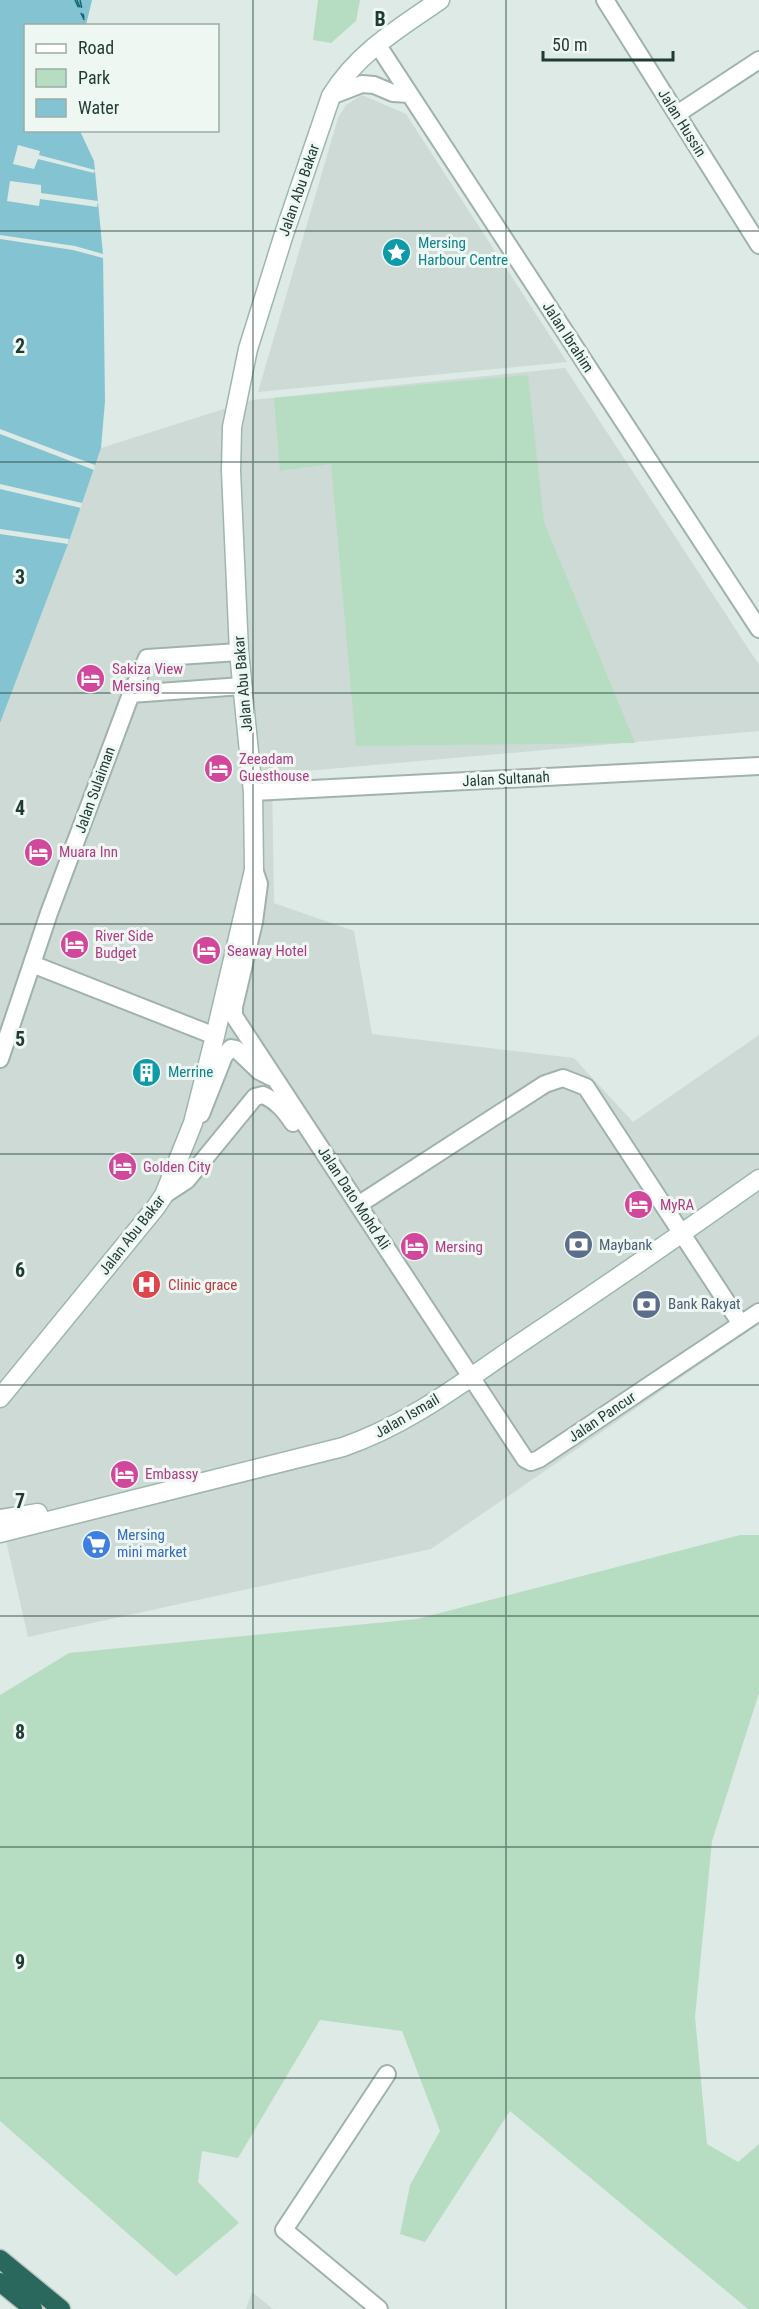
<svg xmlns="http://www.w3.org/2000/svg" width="759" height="2309" viewBox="0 0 759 2309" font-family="'Roboto Condensed',sans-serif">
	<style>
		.built { fill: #cddad5 }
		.green { fill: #b6ddc2 }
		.water { fill: #84c3d2 }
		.pier { fill: #deeae6 }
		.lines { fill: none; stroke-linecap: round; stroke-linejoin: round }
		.ferry { stroke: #186478; stroke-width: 1.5; stroke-dasharray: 8 6; stroke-linecap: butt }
		.street-casing { stroke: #a1b2ad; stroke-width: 20 }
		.secondary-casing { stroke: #9db7ae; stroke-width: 21 }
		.highway-casing { stroke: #bcc4c2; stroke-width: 21 }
		.street { stroke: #fff; stroke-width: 16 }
		.secondary { stroke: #fff; stroke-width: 18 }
		.highway { stroke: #2a685d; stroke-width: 18 }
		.grid { fill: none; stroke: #1f3b34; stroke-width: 1.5; stroke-opacity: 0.55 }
		.labels { text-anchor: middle; stroke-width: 6; stroke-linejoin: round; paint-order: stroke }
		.street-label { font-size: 15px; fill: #1f3b34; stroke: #eff7f3 }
		.culture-label { font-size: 15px; fill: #0d838f; stroke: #eff7f3; text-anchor: start }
		.hotel-label { font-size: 15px; fill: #b23c85; stroke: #eff7f3; text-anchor: start }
		.service-label { font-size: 15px; fill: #4e5e75; stroke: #eff7f3; text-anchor: start }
		.health-label { font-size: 15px; fill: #be3a42; stroke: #eff7f3; text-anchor: start }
		.shop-label { font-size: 15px; fill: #366cbe; stroke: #eff7f3; text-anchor: start }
		.grid-label { font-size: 20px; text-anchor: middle; font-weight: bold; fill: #1f3b34; stroke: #eff7f3; stroke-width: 6; stroke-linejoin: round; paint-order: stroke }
	</style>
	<rect width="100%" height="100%" fill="#deeae6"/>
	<!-- built -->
	<path class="built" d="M362,95L406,114L567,362L258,392L338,118L346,105Z
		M565,368L759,665V731L272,774L274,903L354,931L372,1034L574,1058L633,1122L759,1035V1324L431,1549L28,1637L0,1514V723L68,544L101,448L252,400Z
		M252,2292L273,2309H246Z"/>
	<!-- green -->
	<path class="green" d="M318,0H360L356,21L331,43L313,40Z
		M528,375L544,522L635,743L356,746L331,464L280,471L274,398Z
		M740,1535H759V1693L712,1841L695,2017L707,2144L738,2162L759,2144V2309H748L510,2111L425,2242L400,2234L410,2185L440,2131L402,2031L320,2020L238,2158L202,2151L198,2182L239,2223L176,2276L0,2121V1695L69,1653L417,1619Z"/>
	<!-- water -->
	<path class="water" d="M0,0H92L86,25L26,26V130L80,131L94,161L103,254L105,401L101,448L68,544L0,723Z"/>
	<!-- pier -->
	<path class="pier" d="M18,145L40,151L39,155L95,170L94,173L38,159L34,169L13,164Z
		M10,181L41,185V193L98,201L97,207L40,199L39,206L7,201Z
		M0,235L75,246L103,254V258L73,250L0,239Z
		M0,429L95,465L94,470L0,434Z
		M0,484L82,503L81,508L0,489Z
		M0,529L69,539L68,544L0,534Z"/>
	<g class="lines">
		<!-- ferry -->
		<path class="ferry" d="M75,0L86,24
			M77,0L82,12
			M80,0L84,18"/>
		<defs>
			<path id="street" d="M605,0L759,245
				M377,44L759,629
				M331,96L362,84L374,85L393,93L409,94
				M677,114L759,60
				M131,694L242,686
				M253,792L759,766
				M255,872L259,884L254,922L234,1007V1016L525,1459L531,1462L539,1459L759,1312
				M32,964L215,1036
				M0,1059L49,913L131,694L147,658L239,652
				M201,1114L224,1056L231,1048L236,1049L259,1071L271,1077
				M164,1195L187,1180L255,1097L263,1095C277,1101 285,1111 293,1123
				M358,1205L545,1084L563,1078L586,1087L741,1324
				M379,2309L284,2230L387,2074"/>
			<path id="secondary" d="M0,1398L156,1207L164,1195L193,1123L215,1036L254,870L253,792L239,652L231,471L232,427L248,349L284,234L331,96C357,53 399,28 440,0
				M0,1519L38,1513
				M0,1533L343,1447C408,1425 463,1382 519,1344C600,1290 680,1235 759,1179"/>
			<path id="highway" d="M0,2259L61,2309
				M0,2282L33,2309"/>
		</defs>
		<!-- street casing -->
		<use href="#street" class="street-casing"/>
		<!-- secondary casing -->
		<use href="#secondary" class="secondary-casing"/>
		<!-- highway casing -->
		<use href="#highway" class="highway-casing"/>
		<!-- street -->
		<use href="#street" class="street"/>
		<!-- secondary -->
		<use href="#secondary" class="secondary"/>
		<!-- highway -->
		<use href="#highway" class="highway"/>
	</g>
	<!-- grid -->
	<path class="grid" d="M253,0V2309M506,0V2309M0,231H759M0,462H759M0,693H759M0,924H759M0,1154H759M0,1385H759M0,1616H759M0,1847H759M0,2078H759"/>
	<!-- icons -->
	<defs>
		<symbol id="sight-disc" viewBox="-11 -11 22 22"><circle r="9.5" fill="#0f9aa8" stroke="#eff7f3"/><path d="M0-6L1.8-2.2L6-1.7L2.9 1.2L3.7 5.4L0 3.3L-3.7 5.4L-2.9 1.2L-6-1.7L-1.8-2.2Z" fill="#fff"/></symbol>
		<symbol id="hotel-disc" viewBox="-11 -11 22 22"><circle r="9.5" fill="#d1479c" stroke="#eff7f3"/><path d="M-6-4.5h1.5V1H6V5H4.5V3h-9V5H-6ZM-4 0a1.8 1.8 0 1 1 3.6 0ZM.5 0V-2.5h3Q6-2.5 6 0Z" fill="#fff"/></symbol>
		<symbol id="building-disc" viewBox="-11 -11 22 22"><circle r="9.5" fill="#0f9aa8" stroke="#eff7f3"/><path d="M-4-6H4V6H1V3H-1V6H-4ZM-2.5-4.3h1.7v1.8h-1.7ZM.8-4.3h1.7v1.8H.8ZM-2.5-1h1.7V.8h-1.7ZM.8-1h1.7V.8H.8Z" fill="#fff"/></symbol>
		<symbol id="bank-disc" viewBox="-11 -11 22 22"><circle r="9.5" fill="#5c6f8a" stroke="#eff7f3"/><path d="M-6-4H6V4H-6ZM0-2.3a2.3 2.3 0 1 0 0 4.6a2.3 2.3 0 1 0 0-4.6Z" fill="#fff"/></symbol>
		<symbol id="hospital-disc" viewBox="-11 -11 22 22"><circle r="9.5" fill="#e0444e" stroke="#eff7f3"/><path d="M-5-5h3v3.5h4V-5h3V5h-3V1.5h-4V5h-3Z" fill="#fff"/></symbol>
		<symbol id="supermarket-disc" viewBox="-11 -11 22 22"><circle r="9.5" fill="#3f7fe0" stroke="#eff7f3"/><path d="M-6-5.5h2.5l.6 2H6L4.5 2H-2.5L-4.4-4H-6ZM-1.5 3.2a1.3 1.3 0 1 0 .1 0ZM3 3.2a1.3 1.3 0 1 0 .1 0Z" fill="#fff"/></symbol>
	</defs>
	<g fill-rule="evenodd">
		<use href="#sight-disc" x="380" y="236" width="33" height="33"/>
		<use href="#hotel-disc" x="74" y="662" width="33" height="33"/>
		<use href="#hotel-disc" x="202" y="752" width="33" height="33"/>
		<use href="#hotel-disc" x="22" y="836" width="33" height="33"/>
		<use href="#hotel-disc" x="58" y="928" width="33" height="33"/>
		<use href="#hotel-disc" x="190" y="934" width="33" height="33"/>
		<use href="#building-disc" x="130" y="1056" width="33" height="33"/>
		<use href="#hotel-disc" x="106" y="1150" width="33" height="33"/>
		<use href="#hotel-disc" x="622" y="1188" width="33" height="33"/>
		<use href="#bank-disc" x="562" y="1228" width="33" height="33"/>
		<use href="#hotel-disc" x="398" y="1230" width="33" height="33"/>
		<use href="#hospital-disc" x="130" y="1268" width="33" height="33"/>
		<use href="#bank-disc" x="630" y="1288" width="33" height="33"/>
		<use href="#hotel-disc" x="108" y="1458" width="33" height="33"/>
		<use href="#supermarket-disc" x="80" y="1528" width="33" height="33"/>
	</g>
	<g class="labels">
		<!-- street labels -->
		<g class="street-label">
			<text transform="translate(682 123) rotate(58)" y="5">Jalan Hussin</text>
			<text transform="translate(299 190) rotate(-71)" y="5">Jalan Abu Bakar</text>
			<text transform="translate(568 337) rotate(57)" y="5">Jalan Ibrahim</text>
			<text transform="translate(243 684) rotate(-95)" y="5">Jalan Abu Bakar</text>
			<text transform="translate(506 779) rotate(-3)" y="5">Jalan Sultanah</text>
			<text transform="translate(95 790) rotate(-70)" y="5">Jalan Sulaiman</text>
			<text transform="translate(354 1198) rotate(57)" y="5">Jalan Dato Mohd Ali</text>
			<text transform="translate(132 1235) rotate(-52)" y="5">Jalan Abu Bakar</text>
			<text transform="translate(407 1416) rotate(-30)" y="5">Jalan Ismail</text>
			<text transform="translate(602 1417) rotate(-34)" y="5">Jalan Pancur</text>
		</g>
		<!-- culture labels -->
		<g class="culture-label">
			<text x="418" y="248">Mersing<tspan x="418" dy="17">Harbour Centre</tspan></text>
			<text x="168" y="1077">Merrine</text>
		</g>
		<!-- hotel labels -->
		<g class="hotel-label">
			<text x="112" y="674">Sakiza View<tspan x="112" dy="17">Mersing</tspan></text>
			<text x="239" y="764">Zeeadam<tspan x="239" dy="17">Guesthouse</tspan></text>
			<text x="59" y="857">Muara Inn</text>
			<text x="95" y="941">River Side<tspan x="95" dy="17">Budget</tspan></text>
			<text x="227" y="956">Seaway Hotel</text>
			<text x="143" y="1172">Golden City</text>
			<text x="660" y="1210">MyRA</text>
			<text x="435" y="1252">Mersing</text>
			<text x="145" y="1479">Embassy</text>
		</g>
		<!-- service labels -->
		<g class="service-label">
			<text x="599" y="1250">Maybank</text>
			<text x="668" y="1309">Bank Rakyat</text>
		</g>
		<!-- health labels -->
		<g class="health-label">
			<text x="168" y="1290">Clinic grace</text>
		</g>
		<!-- shop labels -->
		<g class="shop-label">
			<text x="117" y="1540">Mersing<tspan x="117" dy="17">mini market</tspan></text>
		</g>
	</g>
	<g class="grid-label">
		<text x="380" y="26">B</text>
		<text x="20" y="353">2</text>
		<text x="20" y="584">3</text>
		<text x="20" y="815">4</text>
		<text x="20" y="1046">5</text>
		<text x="20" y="1277">6</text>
		<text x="20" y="1508">7</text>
		<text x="20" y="1739">8</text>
		<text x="20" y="1969">9</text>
	</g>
	<!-- legend -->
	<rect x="24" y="24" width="195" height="108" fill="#eff7f3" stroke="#9caca7" stroke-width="1.5"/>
	<rect x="36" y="44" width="30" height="9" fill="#ffffff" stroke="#9caca7" stroke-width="1.5"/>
	<text x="78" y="54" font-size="18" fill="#1f3b34">Road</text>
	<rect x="36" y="69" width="30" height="18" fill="#b6ddc2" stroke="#9caca7" stroke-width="1.5"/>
	<text x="78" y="84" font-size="18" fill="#1f3b34">Park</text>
	<rect x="36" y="99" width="30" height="18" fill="#84c3d2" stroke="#9caca7" stroke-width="1.5"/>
	<text x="78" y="114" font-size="18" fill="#1f3b34">Water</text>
	<!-- scale -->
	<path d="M543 51v9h130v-9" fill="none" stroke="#1f3b34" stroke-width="3"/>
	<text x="552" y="51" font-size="18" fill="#1f3b34" stroke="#eff7f3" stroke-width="4.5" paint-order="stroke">50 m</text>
</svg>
